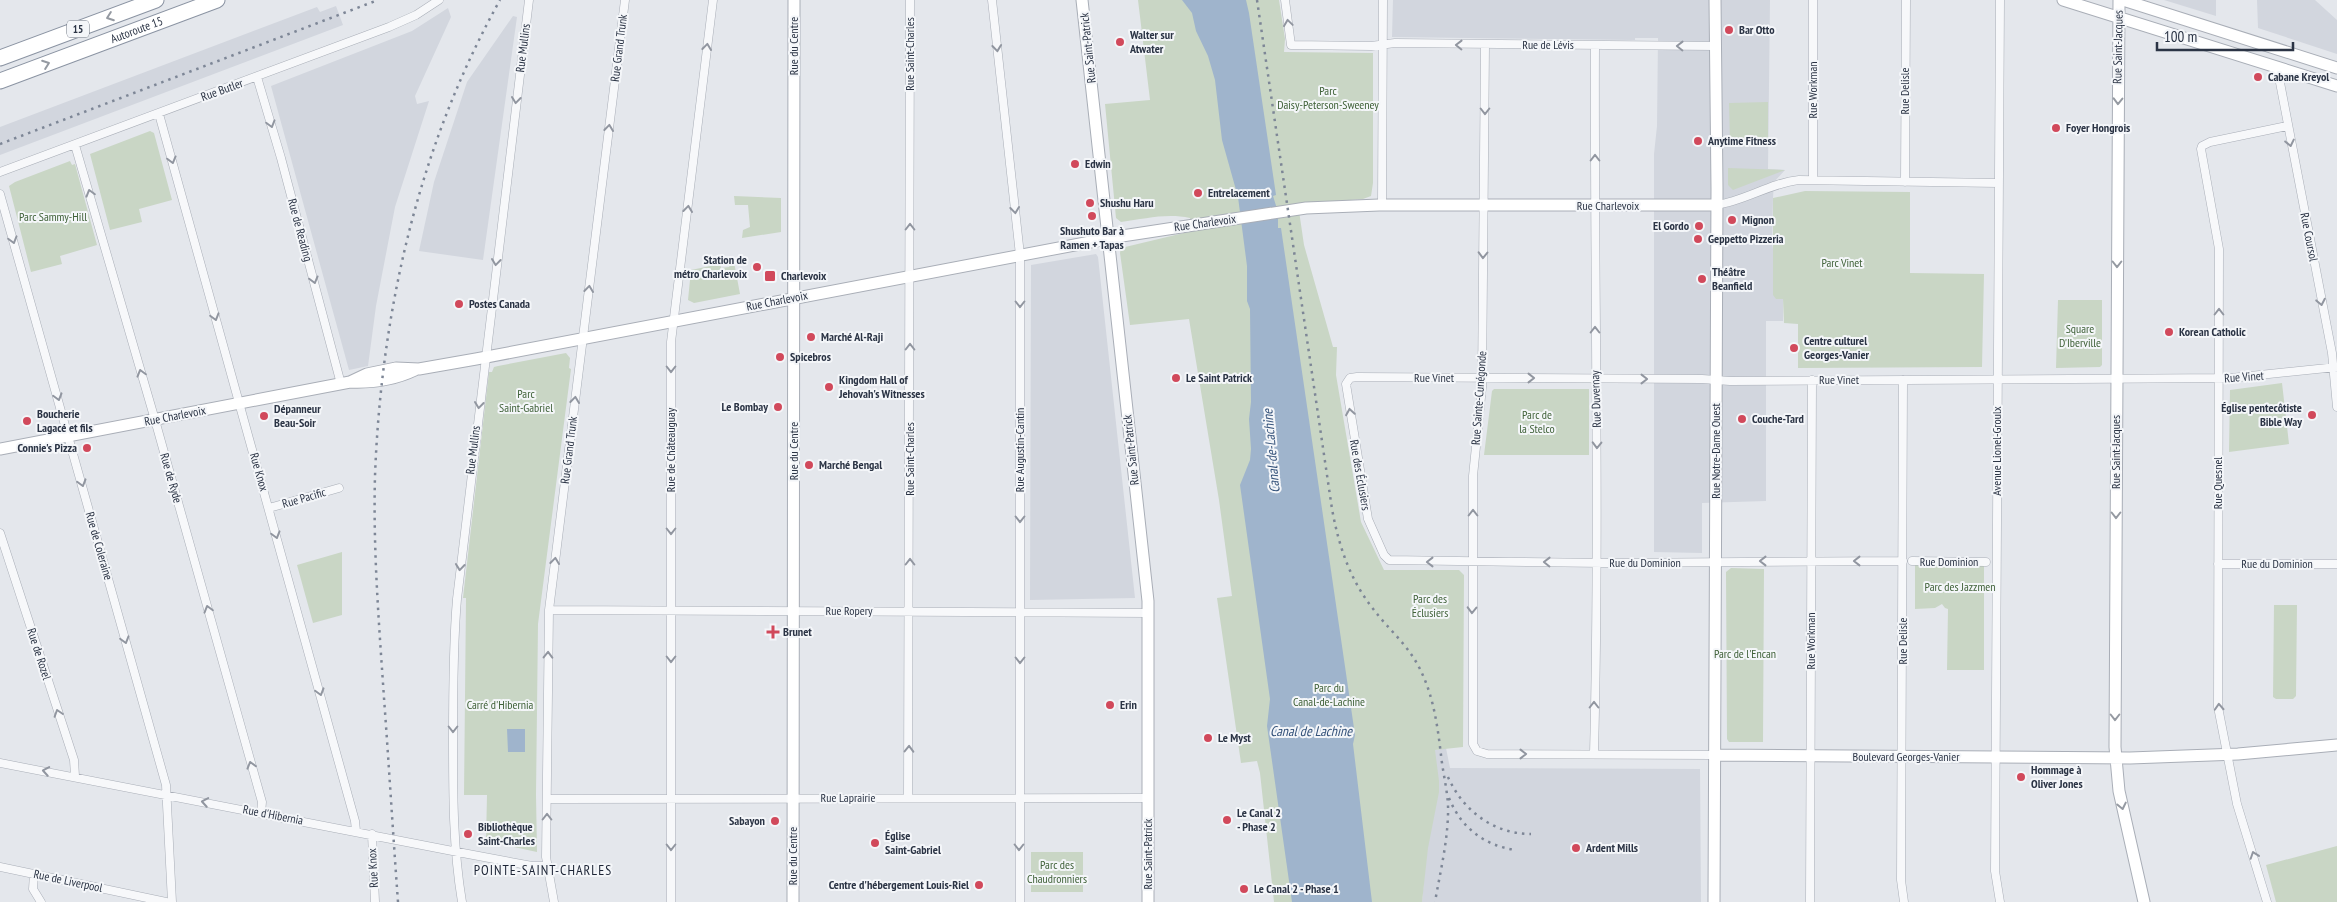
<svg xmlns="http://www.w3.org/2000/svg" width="2337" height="902" viewBox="0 0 2337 902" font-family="'PT Sans Narrow',sans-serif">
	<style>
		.built { fill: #d2d6de }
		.green { fill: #c9d6c5 }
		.water { fill: #9fb4cc }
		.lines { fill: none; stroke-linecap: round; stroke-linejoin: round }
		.street-casing { stroke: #a9aeb7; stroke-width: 9 }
		.secondary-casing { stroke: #a9aeb7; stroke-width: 13 }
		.highway-casing { stroke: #8b94a3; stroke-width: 17 }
		.street { stroke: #f7f8fa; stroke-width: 8 }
		.secondary { stroke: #fff; stroke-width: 11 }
		.highway { stroke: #fff; stroke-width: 15 }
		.rail { stroke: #7d8696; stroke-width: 2.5; stroke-dasharray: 2.5 5; stroke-linecap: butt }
		.oneway { stroke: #959aa2 }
		.oneway2 { stroke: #9196a0 }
		.poi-dot { fill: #d1495b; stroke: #f4f6f9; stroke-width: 2 }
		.labels { text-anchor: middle; stroke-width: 4; stroke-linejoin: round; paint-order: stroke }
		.shield { fill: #f4f6f9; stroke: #676e7b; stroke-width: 1 }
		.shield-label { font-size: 11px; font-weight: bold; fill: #2b3445 }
		.street-label { font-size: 12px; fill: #2b3445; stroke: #f4f6f9 }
		.poi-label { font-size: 12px; font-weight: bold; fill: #2b3445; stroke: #f4f6f9; text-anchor: start }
		.park-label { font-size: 12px; fill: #3f6138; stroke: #f4f6f9 }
		.water-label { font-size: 14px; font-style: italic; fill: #34527a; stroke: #f4f6f9 }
		.neighbourhood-label { font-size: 14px; letter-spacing: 1px; fill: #1d2536; stroke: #f4f6f9 }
	</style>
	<rect width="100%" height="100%" fill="#e4e7ec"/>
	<!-- built -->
	<path class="built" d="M1393,0H1770L1768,169L1785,170L1774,182L1773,198L1772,244L1783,299V321H1766V501L1702,503V553L1654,552V154L1657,126L1658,38H1635V40L1392,37Z
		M2164,0H2216V16Z
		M2257,0H2315L2337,20V54L2258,28Z
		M336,6L343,25L0,155V127L317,7L320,12Z
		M448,8L451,17L415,96L417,104L429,101L395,207L376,306L368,366L349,370L271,86L412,31Z
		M513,16L517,17L483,260L419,251L434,182L467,82Z
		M1096,254L1098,257L1135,598L1030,600L1031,265Z
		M1446,748L1450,768L1700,769L1701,902H1422L1435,750Z"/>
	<!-- green -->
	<path class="green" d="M1138,0H1279L1285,39L1284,52L1373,53V183L1371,196L1363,199L1298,204L1304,245L1333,347H1337L1336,375L1361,522L1384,570H1459L1464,575L1463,747L1435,750L1439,781V792L1428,848L1422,902H1274L1260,773L1257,761L1241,763L1217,598L1232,596L1219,500L1189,319L1130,325L1120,253L1121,248L1192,231L1190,218C1166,213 1145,219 1121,222L1116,218L1105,104L1150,100Z
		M1768,102V143H1730L1729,103Z
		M150,131L154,133L172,200L139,209L142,222L110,230L90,154Z
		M70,161L72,165L75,164L97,245L60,256L62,264L31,272L9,186L15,182Z
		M1728,168L1785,170L1733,190L1728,185Z
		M1805,191L1910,192V273L1984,274L1982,367L1798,368V324L1784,323L1783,299H1776L1773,295V198Z
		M734,196L781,198V232L742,238L743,230L750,227L748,205H735Z
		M732,262H734L740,294L694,303L688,300L691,270L720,264L721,268L729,267Z
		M2058,300H2102V365L2100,367L2056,368Z
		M566,353L570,358L569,368L571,369L538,624L536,795L537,852L486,841L487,795H464L466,598H463L489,372H492L494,367L498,366Z
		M2282,383L2289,444L2229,452L2230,390Z
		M1494,389H1589V455H1484L1492,391Z
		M342,552V615L313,623L297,565Z
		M1915,563L1984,564V670H1947L1948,609L1945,608L1942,604L1935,608L1915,609Z
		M1731,568L1764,569L1763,742H1729L1727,739L1726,572Z
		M2274,605H2297L2296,696L2293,699H2276L2273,697Z
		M2337,846V902H2276L2266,865Z
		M1031,852H1083V892H1031Z"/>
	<!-- water -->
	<path class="water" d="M1182,0H1246L1249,13L1276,195L1273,196L1278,212V228H1281L1355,735L1353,744L1372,902H1292L1267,726L1270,699L1240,485L1250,460L1251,449L1249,419L1251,402L1250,309L1247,301V266L1238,197L1222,140L1215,80L1208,56L1196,31L1192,13Z
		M507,729H525V752H508Z"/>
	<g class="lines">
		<defs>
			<path id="street" d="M992,0L1020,255V902
				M1285,0L1291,45L1371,46L1395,43L1715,46
				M1485,45L1482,387L1473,476V744L1477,751L1487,754L1714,755
				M2277,67L2332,353L2337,407
				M257,77L281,158L341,384
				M159,114L355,821L356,831
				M75,145L155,420L262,802L261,813
				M0,172L389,27L416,15L439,0
				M1813,180V0
				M1905,182L1906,0
				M0,194L166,785L172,902
				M1382,205L1383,0
				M1716,205C1745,201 1770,183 1799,180L1998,183
				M1903,380L1901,880L1904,902
				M269,508L339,488
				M0,533L74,760L75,776
				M1903,561L1604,563L1389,560L1384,555L1368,519L1346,384L1350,378L1357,377L1702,379L1730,381L2231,378L2337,367
				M1912,561L1986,562
				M2218,564H2337
				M549,610L1148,613
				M1594,754C1600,517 1594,281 1595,45
				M0,763L468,854L532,866H547
				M908,798L910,0
				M547,799L1149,798
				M372,834L375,902
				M0,867L166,902
				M34,874L33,889L41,902
				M462,902C453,848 453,794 453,739C453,692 453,645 457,599L529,0
				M554,902L546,857L549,610L625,0
				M671,902V342L713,0
				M1810,902L1812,380
				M2000,902L1995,871L2000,0
				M2267,902L2237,804L2218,707L2219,249L2201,149L2202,146L2210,142L2287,126"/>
			<path id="secondary" d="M1082,0L1148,601V902
				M2063,0L2337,86
				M2119,0L2115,747L2119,791L2144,902
				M2123,0L2337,68
				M350,382L367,374L396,368L419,369L476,359L1122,236L1306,208L1379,205H1716
				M0,449L350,382C374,383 394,380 415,370
				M1714,755L2130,758L2238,754L2337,745
				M793,902L794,0
				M1714,902L1717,189L1715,0"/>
			<g id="highway">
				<path d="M0,58L156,0"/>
				<path id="s1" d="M0,81L217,0"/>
			</g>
		</defs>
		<!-- street casing -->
		<use href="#street" class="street-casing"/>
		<!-- secondary casing -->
		<use href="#secondary" class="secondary-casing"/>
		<!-- highway casing -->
		<use href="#highway" class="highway-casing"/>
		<!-- street -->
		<use href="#street" class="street"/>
		<!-- secondary -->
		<use href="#secondary" class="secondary"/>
		<!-- highway -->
		<use href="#highway" class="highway"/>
		<!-- rail -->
		<path class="rail" d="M1257,0L1332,509C1339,547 1350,580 1374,610C1386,626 1402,640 1413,657C1432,686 1437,721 1441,755C1443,775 1449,795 1448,815C1447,845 1440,873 1435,902
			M0,144L378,0
			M1448,777C1463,811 1494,834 1531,834
			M1449,798C1461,828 1485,846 1516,850
			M398,902C393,834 389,766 384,698C379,624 373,550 375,476C381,311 419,145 500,0"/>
	</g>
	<!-- one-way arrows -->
	<defs><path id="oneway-chevron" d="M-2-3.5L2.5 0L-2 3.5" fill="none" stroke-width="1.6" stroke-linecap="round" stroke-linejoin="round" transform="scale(1.25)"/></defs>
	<g class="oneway">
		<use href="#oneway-chevron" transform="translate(110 17) rotate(160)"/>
		<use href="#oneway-chevron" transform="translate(46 64) rotate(-20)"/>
		<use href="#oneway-chevron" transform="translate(2118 101) rotate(91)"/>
		<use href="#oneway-chevron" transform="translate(2117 264) rotate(90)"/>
		<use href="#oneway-chevron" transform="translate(2116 515) rotate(90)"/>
		<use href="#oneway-chevron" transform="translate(2115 717) rotate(90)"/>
		<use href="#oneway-chevron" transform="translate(2122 806) rotate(78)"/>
	</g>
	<g class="oneway2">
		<use href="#oneway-chevron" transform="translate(1288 23) rotate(-98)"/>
		<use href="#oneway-chevron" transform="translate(1459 45) rotate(-179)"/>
		<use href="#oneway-chevron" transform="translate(1680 46) rotate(-179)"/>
		<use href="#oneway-chevron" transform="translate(707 47) rotate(-83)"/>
		<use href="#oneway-chevron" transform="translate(997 48) rotate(84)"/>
		<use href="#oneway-chevron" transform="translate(516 100) rotate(97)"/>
		<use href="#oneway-chevron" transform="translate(1485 111) rotate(90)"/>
		<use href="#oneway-chevron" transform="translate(271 124) rotate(74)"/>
		<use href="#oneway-chevron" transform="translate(609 128) rotate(-83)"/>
		<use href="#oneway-chevron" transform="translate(2290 143) rotate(78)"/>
		<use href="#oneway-chevron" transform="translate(1595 158) rotate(-90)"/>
		<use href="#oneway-chevron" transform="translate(172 160) rotate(75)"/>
		<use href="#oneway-chevron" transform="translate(90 193) rotate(-106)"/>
		<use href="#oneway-chevron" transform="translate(688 209) rotate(-83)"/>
		<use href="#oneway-chevron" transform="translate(1015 210) rotate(83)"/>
		<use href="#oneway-chevron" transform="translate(910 227) rotate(-90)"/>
		<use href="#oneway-chevron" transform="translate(13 240) rotate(74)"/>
		<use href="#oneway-chevron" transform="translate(1483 255) rotate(91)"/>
		<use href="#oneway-chevron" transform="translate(496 262) rotate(97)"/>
		<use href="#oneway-chevron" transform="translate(314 280) rotate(75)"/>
		<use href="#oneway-chevron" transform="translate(589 289) rotate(-83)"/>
		<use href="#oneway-chevron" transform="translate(2321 302) rotate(79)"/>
		<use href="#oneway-chevron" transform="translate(1020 304) rotate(90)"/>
		<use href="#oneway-chevron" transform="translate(2219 312) rotate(-90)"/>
		<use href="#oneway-chevron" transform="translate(215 317) rotate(74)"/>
		<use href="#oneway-chevron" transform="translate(1595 330) rotate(-90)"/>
		<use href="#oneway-chevron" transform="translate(910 347) rotate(-90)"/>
		<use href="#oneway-chevron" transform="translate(671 369) rotate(90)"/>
		<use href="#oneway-chevron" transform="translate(141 373) rotate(-106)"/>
		<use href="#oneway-chevron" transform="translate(1531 378)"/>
		<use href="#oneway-chevron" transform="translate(1644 379)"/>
		<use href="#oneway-chevron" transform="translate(58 397) rotate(74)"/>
		<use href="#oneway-chevron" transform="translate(575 400) rotate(-83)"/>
		<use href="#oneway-chevron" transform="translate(479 405) rotate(97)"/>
		<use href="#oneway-chevron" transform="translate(1350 412) rotate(-99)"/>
		<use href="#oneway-chevron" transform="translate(1597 445) rotate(91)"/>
		<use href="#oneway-chevron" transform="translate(82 483) rotate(74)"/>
		<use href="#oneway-chevron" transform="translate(1473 513) rotate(-90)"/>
		<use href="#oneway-chevron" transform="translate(1020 519) rotate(90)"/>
		<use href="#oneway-chevron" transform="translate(671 531) rotate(90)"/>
		<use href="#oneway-chevron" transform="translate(276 535) rotate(74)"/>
		<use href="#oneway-chevron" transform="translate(555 561) rotate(-83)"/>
		<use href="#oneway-chevron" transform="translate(1763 561) rotate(180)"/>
		<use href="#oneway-chevron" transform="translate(1857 561) rotate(-180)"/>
		<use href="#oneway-chevron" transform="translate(910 562) rotate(-90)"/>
		<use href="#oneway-chevron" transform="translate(1430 562) rotate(180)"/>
		<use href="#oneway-chevron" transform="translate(1547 562) rotate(-179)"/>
		<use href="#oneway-chevron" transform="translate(460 567) rotate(96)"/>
		<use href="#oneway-chevron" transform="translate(208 609) rotate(-106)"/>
		<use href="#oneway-chevron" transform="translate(1472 610) rotate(91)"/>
		<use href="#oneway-chevron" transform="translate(125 640) rotate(74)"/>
		<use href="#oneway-chevron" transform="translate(548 655) rotate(-89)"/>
		<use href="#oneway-chevron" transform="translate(671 659) rotate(90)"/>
		<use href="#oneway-chevron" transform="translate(1020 660) rotate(90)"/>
		<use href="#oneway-chevron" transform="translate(320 692) rotate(74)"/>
		<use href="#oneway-chevron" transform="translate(1594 705) rotate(-90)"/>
		<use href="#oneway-chevron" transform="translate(2219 707) rotate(-93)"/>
		<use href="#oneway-chevron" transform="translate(58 713) rotate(-108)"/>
		<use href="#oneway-chevron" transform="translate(453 729) rotate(90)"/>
		<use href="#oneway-chevron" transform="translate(909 749) rotate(-89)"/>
		<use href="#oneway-chevron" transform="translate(1523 754)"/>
		<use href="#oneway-chevron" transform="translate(251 765) rotate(-106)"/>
		<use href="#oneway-chevron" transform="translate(46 771) rotate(-170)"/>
		<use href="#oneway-chevron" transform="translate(205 802) rotate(-170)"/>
		<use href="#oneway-chevron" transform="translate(547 817) rotate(-90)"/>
		<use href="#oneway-chevron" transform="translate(671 847) rotate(90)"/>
		<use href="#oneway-chevron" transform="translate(1019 847) rotate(90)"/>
		<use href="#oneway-chevron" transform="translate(2254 855) rotate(-109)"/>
	</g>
	<!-- markers -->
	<g class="poi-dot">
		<circle cx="1729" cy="30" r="5"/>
		<circle cx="1120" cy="42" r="5"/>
		<circle cx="2258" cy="77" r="5"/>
		<circle cx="2056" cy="128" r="5"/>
		<circle cx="1698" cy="141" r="5"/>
		<circle cx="1075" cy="164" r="5"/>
		<circle cx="1198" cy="193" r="5"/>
		<circle cx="1090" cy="203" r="5"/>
		<circle cx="1092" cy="216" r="5"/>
		<circle cx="1732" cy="220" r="5"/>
		<circle cx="1699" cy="226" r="5"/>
		<circle cx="1698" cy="239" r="5"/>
		<circle cx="757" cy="267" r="5"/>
		<rect x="764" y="270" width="12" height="12" rx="2.5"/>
		<circle cx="1702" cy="279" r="5"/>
		<circle cx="459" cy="304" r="5"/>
		<circle cx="2169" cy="332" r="5"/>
		<circle cx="811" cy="337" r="5"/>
		<circle cx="1794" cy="348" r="5"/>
		<circle cx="780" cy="357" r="5"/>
		<circle cx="1176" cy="378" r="5"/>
		<circle cx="829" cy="387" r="5"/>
		<circle cx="778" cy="407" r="5"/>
		<circle cx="2312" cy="415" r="5"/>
		<circle cx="264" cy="416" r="5"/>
		<circle cx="1742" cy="419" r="5"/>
		<circle cx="27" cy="421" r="5"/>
		<circle cx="87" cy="448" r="5"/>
		<circle cx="809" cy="465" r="5"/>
		<path d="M770.5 624.5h5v5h5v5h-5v5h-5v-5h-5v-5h5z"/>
		<circle cx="1110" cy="705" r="5"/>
		<circle cx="1208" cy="738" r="5"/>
		<circle cx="2021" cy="777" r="5"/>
		<circle cx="1227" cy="820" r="5"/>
		<circle cx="775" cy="821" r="5"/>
		<circle cx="468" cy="834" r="5"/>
		<circle cx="875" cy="843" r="5"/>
		<circle cx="1576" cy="848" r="5"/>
		<circle cx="979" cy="885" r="5"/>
		<circle cx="1244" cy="889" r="5"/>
	</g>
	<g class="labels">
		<!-- shield labels -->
		<rect class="shield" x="67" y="20.5" width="22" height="17" rx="4"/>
		<g class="shield-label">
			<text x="78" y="33">15</text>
		</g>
		<!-- street labels -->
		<g class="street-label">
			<text dy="4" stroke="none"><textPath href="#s1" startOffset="146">Autoroute 15</textPath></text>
			<text x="1548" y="49">Rue de Lévis</text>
			<text transform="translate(794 46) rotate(-90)" y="4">Rue du Centre</text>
			<text transform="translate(2118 47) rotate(-89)" y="4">Rue Saint-Jacques</text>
			<text transform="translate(523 48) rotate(-83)" y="4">Rue Mullins</text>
			<text transform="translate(619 48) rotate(-83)" y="4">Rue Grand Trunk</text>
			<text transform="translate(1088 48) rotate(-96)" y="4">Rue Saint-Patrick</text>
			<text transform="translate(910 54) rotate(-90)" y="4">Rue Saint-Charles</text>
			<text transform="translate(222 90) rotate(-20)" y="4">Rue Butler</text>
			<text transform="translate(1813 90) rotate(-90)" y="4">Rue Workman</text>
			<text transform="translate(1905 91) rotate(-90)" y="4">Rue Delisle</text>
			<text x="1608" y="210">Rue Charlevoix</text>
			<text transform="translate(1205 223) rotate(-8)" y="4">Rue Charlevoix</text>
			<text transform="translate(300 230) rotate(75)" y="4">Rue de Reading</text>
			<text transform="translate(2309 237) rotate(79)" y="4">Rue Coursol</text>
			<text transform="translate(777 301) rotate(-11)" y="4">Rue Charlevoix</text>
			<text transform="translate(2244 377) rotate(-4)" y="4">Rue Vinet</text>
			<text x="1434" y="382">Rue Vinet</text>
			<text x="1839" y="384">Rue Vinet</text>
			<text transform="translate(1479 398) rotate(-86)" y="4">Rue Sainte-Cunégonde</text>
			<text transform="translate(1596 399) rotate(-92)" y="4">Rue Duvernay</text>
			<text transform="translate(175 416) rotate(-11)" y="4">Rue Charlevoix</text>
			<text transform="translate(473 450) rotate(-83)" y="4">Rue Mullins</text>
			<text transform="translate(569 450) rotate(-83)" y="4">Rue Grand Trunk</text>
			<text transform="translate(671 450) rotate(-90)" y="4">Rue de Châteauguay</text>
			<text transform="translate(1020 450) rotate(-90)" y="4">Rue Augustin-Cantin</text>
			<text transform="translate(1131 450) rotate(-96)" y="4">Rue Saint-Patrick</text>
			<text transform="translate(794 451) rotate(-90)" y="4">Rue du Centre</text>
			<text transform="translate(1716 451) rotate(-90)" y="4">Rue Notre-Dame Ouest</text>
			<text transform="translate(1997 451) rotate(-90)" y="4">Avenue Lionel-Groulx</text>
			<text transform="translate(2116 452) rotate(-90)" y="4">Rue Saint-Jacques</text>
			<text transform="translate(910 459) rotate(-90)" y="4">Rue Saint-Charles</text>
			<text transform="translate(259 472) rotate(74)" y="4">Rue Knox</text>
			<text transform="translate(1360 475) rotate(80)" y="4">Rue des Éclusiers</text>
			<text transform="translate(171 478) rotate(74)" y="4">Rue de Ryde</text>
			<text transform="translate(2218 483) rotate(-90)" y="4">Rue Quesnel</text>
			<text transform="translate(304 498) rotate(-16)" y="4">Rue Pacific</text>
			<text transform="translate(99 546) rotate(74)" y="4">Rue de Coleraine</text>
			<text x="1949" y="566">Rue Dominion</text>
			<text x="1645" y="567">Rue du Dominion</text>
			<text x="2277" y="568">Rue du Dominion</text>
			<text x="849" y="615">Rue Ropery</text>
			<text transform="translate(1811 641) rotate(-90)" y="4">Rue Workman</text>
			<text transform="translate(1903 641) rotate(-90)" y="4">Rue Delisle</text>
			<text transform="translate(39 654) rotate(72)" y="4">Rue de Rozel</text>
			<text x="1906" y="761">Boulevard Georges-Vanier</text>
			<text x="848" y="802">Rue Laprairie</text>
			<text transform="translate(273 815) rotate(11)" y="4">Rue d'Hibernia</text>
			<text transform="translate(1148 854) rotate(-90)" y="4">Rue Saint-Patrick</text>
			<text transform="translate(793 856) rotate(-90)" y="4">Rue du Centre</text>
			<text transform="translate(373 868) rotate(-93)" y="4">Rue Knox</text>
			<text transform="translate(68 881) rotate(12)" y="4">Rue de Liverpool</text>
		</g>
		<!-- poi labels -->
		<g class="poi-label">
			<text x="1739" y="34">Bar Otto</text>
			<text x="1130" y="39">Walter sur<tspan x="1130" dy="14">Atwater</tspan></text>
			<text x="2268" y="81">Cabane Kreyol</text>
			<text x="2066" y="132">Foyer Hongrois</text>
			<text x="1708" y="145">Anytime Fitness</text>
			<text x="1085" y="168">Edwin</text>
			<text x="1208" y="197">Entrelacement</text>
			<text x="1100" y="207">Shushu Haru</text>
			<text x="1742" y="224">Mignon</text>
			<text x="1689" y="230" text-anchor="end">El Gordo</text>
			<text x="1092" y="235" text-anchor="middle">Shushuto Bar à<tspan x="1092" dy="14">Ramen + Tapas</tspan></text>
			<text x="1708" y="243">Geppetto Pizzeria</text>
			<text x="747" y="264" text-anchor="end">Station de<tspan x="747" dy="14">métro Charlevoix</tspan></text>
			<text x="1712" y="276">Théâtre<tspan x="1712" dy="14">Beanfield</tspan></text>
			<text x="781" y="280">Charlevoix</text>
			<text x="469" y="308">Postes Canada</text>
			<text x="2179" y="336">Korean Catholic</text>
			<text x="821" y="341">Marché Al-Raji</text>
			<text x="1804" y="345">Centre culturel<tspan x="1804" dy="14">Georges-Vanier</tspan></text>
			<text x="790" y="361">Spicebros</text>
			<text x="1186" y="382">Le Saint Patrick</text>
			<text x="839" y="384">Kingdom Hall of<tspan x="839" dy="14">Jehovah's Witnesses</tspan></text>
			<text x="768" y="411" text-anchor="end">Le Bombay</text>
			<text x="2302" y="412" text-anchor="end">Église pentecôtiste<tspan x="2302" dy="14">Bible Way</tspan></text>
			<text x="274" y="413">Dépanneur<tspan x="274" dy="14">Beau-Soir</tspan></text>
			<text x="37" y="418">Boucherie<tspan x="37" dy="14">Lagacé et fils</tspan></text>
			<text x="1752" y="423">Couche-Tard</text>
			<text x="77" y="452" text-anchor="end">Connie's Pizza</text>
			<text x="819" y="469">Marché Bengal</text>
			<text x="783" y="636">Brunet</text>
			<text x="1120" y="709">Erin</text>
			<text x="1218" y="742">Le Myst</text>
			<text x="2031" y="774">Hommage à<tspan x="2031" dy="14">Oliver Jones</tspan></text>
			<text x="1237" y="817">Le Canal 2<tspan x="1237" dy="14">- Phase 2</tspan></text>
			<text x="765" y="825" text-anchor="end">Sabayon</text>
			<text x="478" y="831">Bibliothèque<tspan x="478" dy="14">Saint-Charles</tspan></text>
			<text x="885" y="840">Église<tspan x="885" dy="14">Saint-Gabriel</tspan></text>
			<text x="1586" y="852">Ardent Mills</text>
			<text x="969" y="889" text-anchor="end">Centre d'hébergement Louis-Riel</text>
			<text x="1254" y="893">Le Canal 2 - Phase 1</text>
		</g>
		<!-- park labels -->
		<g class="park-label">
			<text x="1328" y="95">Parc<tspan x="1328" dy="14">Daisy-Peterson-Sweeney</tspan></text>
			<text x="53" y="221">Parc Sammy-Hill</text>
			<text x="1842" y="267">Parc Vinet</text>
			<text x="2080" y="333">Square<tspan x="2080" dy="14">D'Iberville</tspan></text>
			<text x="526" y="398">Parc<tspan x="526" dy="14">Saint-Gabriel</tspan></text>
			<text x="1537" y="419">Parc de<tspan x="1537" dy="14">la Stelco</tspan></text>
			<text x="1960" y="591">Parc des Jazzmen</text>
			<text x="1430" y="603">Parc des<tspan x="1430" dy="14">Éclusiers</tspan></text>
			<text x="1745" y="658">Parc de l'Encan</text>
			<text x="1329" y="692">Parc du<tspan x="1329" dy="14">Canal-de-Lachine</tspan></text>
			<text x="500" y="709">Carré d'Hibernia</text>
			<text x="1057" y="869">Parc des<tspan x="1057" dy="14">Chaudronniers</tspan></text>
		</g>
		<!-- water labels -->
		<g class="water-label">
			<text transform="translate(1271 451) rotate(-95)" y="5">Canal-de-Lachine</text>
			<text x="1311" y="736">Canal de Lachine</text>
		</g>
		<!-- neighbourhood labels -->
		<g class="neighbourhood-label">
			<text x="543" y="875">POINTE-SAINT-CHARLES</text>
		</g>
	</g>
	<!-- scale -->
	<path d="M2157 42v8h136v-8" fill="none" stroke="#2b3445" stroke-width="2.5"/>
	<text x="2164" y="42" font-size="15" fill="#2b3445" stroke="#f4f6f9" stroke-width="4" paint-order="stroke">100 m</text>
</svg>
